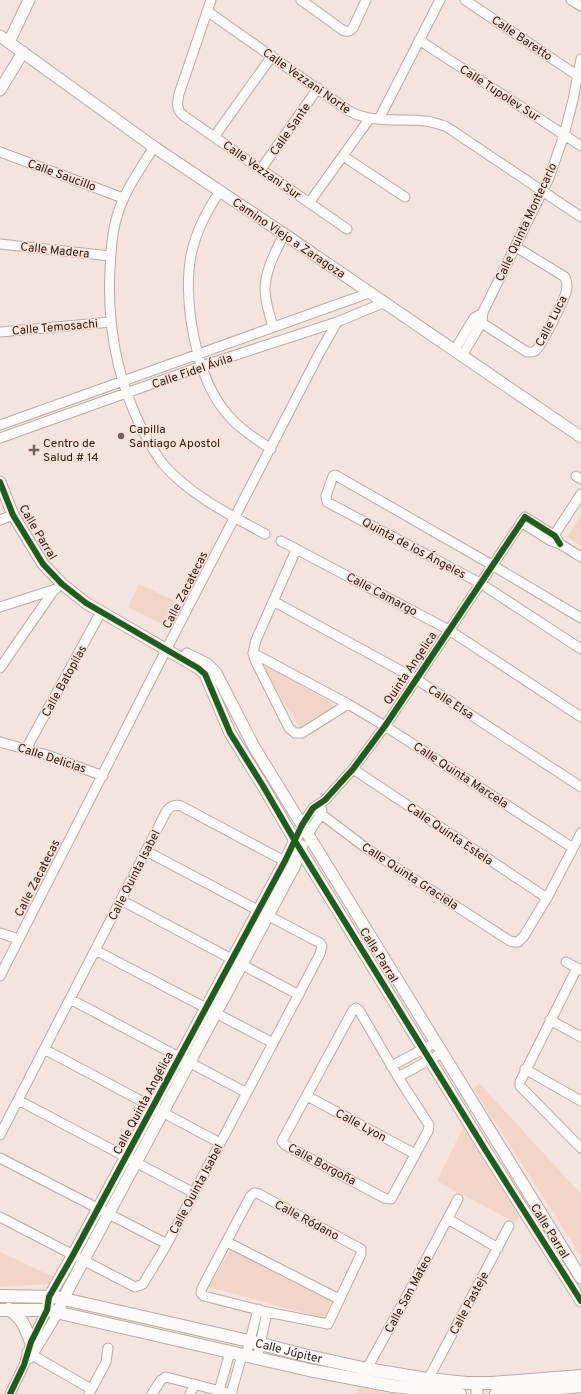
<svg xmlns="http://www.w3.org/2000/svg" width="581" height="1394" viewBox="0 0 581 1394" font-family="Overpass,sans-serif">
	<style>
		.green { fill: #f3d5c7 }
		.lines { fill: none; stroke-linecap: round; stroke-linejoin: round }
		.minor-casing { stroke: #b8aba6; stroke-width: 11 }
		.tertiary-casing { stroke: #b8aba6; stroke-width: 13 }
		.secondary-casing { stroke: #b8aba6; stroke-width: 14 }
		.minor { stroke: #fdfbfa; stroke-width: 9 }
		.tertiary { stroke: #fdfbfa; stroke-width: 11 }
		.secondary { stroke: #fdfbfa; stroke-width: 12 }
		.cycleway-casing { stroke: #fce1d6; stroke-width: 8 }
		.cycleway { stroke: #1b5e20; stroke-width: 6 }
		.poi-dot { fill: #72655f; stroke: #fce1d6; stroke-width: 1.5 }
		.labels { text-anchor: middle; stroke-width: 3; stroke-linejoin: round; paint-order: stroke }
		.street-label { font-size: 12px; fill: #2c211b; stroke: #fce1d6 }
		.poi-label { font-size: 12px; fill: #2c211b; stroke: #fce1d6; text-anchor: start }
	</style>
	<rect width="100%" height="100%" fill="#f4e4de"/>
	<!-- green -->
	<path class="green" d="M581,515V546L567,537Z
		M139,584L175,601L164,625L128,607Z
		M267,666L332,703L334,708L301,730L264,669Z
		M480,1084L581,1194V1256L473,1088Z
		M463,1127L519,1216L516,1223L437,1181Z
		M233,1245L331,1301L326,1319L209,1287Z
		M0,1252L54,1277L50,1284L0,1287Z
		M359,1388L399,1394H356Z"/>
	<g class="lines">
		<defs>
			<path id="minor" d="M211,0L179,94C177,103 176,110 184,116L347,229
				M301,0L344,31C348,32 350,31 353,28L366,0
				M465,0L578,76
				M571,0L581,6
				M207,11L349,111C373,124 401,118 426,121C434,122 441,125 447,127L581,217
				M419,40L581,146
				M379,119L440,0
				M214,137L272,56
				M154,147C141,168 126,188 118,213C112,231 111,251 110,269C107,326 118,383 144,433C150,444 156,455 163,464C190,495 230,515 265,534
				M0,152L123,198
				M343,156L405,197
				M261,169L318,88
				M220,191C208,209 197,229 192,251C181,296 196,380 228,415C240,429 256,439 271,449
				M309,203L370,118
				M0,244L110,256
				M474,318L527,352C530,352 534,353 536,350C542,345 564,300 566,292C568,286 567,282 565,277L516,247
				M273,327C270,315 265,302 265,290C265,270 276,251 284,234
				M0,332L111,322
				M454,351L474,318L479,315
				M462,356L482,322L483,312L549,178L564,135L573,100L581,59
				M0,425L369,293
				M0,438L202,366L337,322L383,303
				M576,476L581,479
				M0,520L13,515
				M521,522L551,541L560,544L581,557
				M551,540L581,494
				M281,541L449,630L581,717
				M296,550L256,640L253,653L255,660L289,728L295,733H302L348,704
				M273,601L416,679L581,787
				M0,607L56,589
				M581,618L492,565L337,476L335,475L333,476L326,496L327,502L480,583L581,649
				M253,653L348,704L385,726L573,848
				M0,668L54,590
				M0,742L47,755L103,776
				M26,749L101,612
				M353,769L547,898
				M313,808L366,848L510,941L515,942H518L524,936L547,898L581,833
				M302,825L313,808L325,800L353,769L385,726L525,517L555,536L560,544
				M308,834L321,814L322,810
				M121,900L299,995
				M0,933L18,939
				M95,950L273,1043
				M566,962L581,970
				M577,968L520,1082V1086L581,1148
				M0,976L166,650L320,352L337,322
				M70,999L247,1093
				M356,1008L359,1010L398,1077L429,1125L428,1131L391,1199L384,1198L285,1145L282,1141L353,1010Z
				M550,1020L581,1037
				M44,1049L220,1143
				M391,1066L435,1043
				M525,1069L581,1101
				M398,1077L442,1053
				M307,1096L415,1154
				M18,1100L194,1193
				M0,1135L166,812C170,806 174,804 181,806L290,864
				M0,1158L167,1244
				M254,1193L259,1194L361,1249V1254L328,1324L267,1312L204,1296L201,1293L202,1288L250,1197Z
				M0,1217L135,1287L143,1284L167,1244L320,954L322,946L320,943L146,851
				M448,1219L498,1248
				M227,1242L339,1299
				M27,1352L91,1389
				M246,1356L258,1309
				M29,1359L32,1356L58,1313
				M257,1359L267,1312
				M364,1374L410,1290L458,1199
				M425,1383L432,1372L509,1226
				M219,1391L230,1352
				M10,1394L24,1365L31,1342L47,1310
				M89,1394L106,1362L108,1348
				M152,1394L161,1380L166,1377L232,1394
				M190,1394L195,1384
				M231,1394L242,1355"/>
			<path id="tertiary" d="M0,36L154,147L284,234L581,437
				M9,42L29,0
				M0,90L23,52
				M0,482L13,515L43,564L62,584L86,603L198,668L205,674L230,733L263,786L295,841L486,1151L581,1301
				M187,654L207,664L216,673L254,747L581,1278
				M48,1304L49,1297L73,1255L285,861L297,836
				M58,1313L63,1299L294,867L302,846
				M477,1394V1383"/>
			<g id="secondary">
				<path id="s1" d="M0,1296L55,1297L249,1341L304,1355L367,1369L427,1379L467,1383H492L581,1376"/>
				<path d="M9,1309C23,1319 25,1327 31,1342"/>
				<path d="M0,1310H47L309,1370L393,1386L460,1394"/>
				<path d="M496,1394L581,1386"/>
			</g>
		</defs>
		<!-- minor casing -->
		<use href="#minor" class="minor-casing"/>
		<!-- tertiary casing -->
		<use href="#tertiary" class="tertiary-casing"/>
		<!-- secondary casing -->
		<use href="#secondary" class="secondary-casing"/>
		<!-- minor -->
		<use href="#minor" class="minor"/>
		<!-- tertiary -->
		<use href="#tertiary" class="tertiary"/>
		<!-- secondary -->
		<use href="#secondary" class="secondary"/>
		<defs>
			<path id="cycleway" d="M0,482L13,515L43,564L62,584L86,603L198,668L205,674L230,733L263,786L295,841L486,1151L581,1301
				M10,1394L24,1365L31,1342L47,1310L49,1297L73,1255L285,861L302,825L313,808L325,800L353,769L385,726L525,517L555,536L560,544"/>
		</defs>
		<!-- cycleway casing -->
		<use href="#cycleway" class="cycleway-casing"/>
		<!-- cycleway -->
		<use href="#cycleway" class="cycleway"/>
	</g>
	<!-- markers -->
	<g class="poi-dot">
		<circle cx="121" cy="436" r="4"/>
		<path d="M32 444h4v4h4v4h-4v4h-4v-4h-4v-4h4z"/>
	</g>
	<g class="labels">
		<!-- street labels -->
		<g class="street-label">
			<text transform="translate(522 38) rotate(34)" y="4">Calle Baretto</text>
			<text transform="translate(307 81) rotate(35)" y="4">Calle Vezzani Norte</text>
			<text transform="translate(500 93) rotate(33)" y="4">Calle Tupolev Sur</text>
			<text transform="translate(290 129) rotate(-55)" y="4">Calle Sante</text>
			<text transform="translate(262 170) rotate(35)" y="4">Calle Vezzani Sur</text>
			<text transform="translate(62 175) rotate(20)" y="4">Calle Saucillo</text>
			<text transform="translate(526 222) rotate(-65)" y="4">Calle Quinta Montecarlo</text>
			<text transform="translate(289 238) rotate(34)" y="4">Camino Viejo a Zaragoza</text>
			<text transform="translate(55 250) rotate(6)" y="4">Calle Madera</text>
			<text transform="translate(551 321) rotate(-63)" y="4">Calle Luca</text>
			<text transform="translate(55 327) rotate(-5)" y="4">Calle Temosachi</text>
			<text transform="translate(192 371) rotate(-19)" y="4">Calle Fidel Ávila</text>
			<text transform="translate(38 532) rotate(59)" y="4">Calle Parral</text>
			<text transform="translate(414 548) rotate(28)" y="4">Quinta de los Ángeles</text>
			<text transform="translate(185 590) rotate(-63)" y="4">Calle Zacatecas</text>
			<text transform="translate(382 594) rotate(28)" y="4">Calle Camargo</text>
			<text transform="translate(410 668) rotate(-56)" y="4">Quinta Angelica</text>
			<text transform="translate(64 681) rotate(-61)" y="4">Calle Batopilas</text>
			<text transform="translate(451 702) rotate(33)" y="4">Calle Elsa</text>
			<text transform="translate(52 758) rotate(18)" y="4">Calle Delicias</text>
			<text transform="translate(461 775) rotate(33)" y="4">Calle Quinta Marcela</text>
			<text transform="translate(450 834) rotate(34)" y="4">Calle Quinta Estela</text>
			<text transform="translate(134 875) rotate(-63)" y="4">Calle Quinta Isabel</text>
			<text transform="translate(410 876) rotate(33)" y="4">Calle Quinta Graciela</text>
			<text transform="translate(37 878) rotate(-63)" y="4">Calle Zacatecas</text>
			<text transform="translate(379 955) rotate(58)" y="4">Calle Parral</text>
			<text transform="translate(143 1103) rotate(-62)" y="4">Calle Quinta Angélica</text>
			<text transform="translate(361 1125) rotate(28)" y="4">Calle Lyon</text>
			<text transform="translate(322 1164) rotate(28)" y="4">Calle Borgoña</text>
			<text transform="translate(196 1189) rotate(-62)" y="4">Calle Quinta Isabel</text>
			<text transform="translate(307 1220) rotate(28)" y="4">Calle Ródano</text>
			<text transform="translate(550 1231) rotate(58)" y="4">Calle Parral</text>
			<text transform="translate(408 1294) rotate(-62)" y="4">Calle San Mateo</text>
			<text transform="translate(469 1303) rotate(-62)" y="4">Calle Pasteje</text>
			<text dy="4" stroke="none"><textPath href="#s1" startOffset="295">Calle Júpiter</textPath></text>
		</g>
		<!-- poi labels -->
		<g class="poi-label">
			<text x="129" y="433">Capilla<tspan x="129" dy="14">Santiago Apostol</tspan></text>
			<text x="43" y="447">Centro de<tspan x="43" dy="14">Salud # 14</tspan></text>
		</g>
	</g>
</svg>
